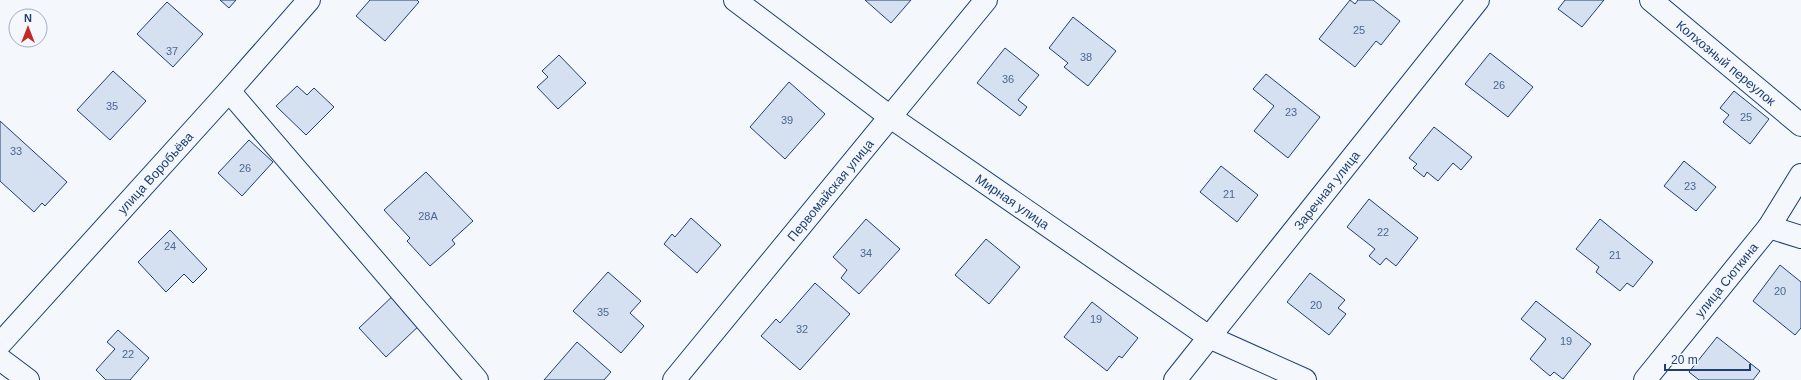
<svg xmlns="http://www.w3.org/2000/svg" width="1801" height="380" viewBox="0 0 1801 380" font-family="Arial,sans-serif">
	<style>
		.building { fill: #d5e0f0; stroke: #1d3f73 }
		.lines { fill: none; stroke-linecap: round; stroke-linejoin: round }
		.minor-casing { stroke: #1d3f73; stroke-width: 24 }
		.minor { stroke: #f4f7fb; stroke-width: 22 }
		.labels { text-anchor: middle; stroke-width: 3; stroke-linejoin: round; paint-order: stroke }
		.number-label { font-size: 11px; fill: #4b6792 }
		.street-label { font-size: 13px; fill: #1d3f73; stroke: #f4f7fb }
	</style>
	<rect width="100%" height="100%" fill="#f4f7fb"/>
	<!-- building -->
	<path class="building" d="M220,0H236L229,8Z
		M370,0H417L419,2L385,41L356,16Z
		M865,0H911L891,23Z
		M1350,0L1355,4L1358,0H1373L1400,21L1381,45L1376,41L1355,67L1319,39Z
		M1565,0H1604L1582,27L1558,9Z
		M167,2L203,34L173,67L137,34Z
		M1073,17L1116,51L1088,86L1064,67L1068,63L1049,48Z
		M1005,48L1039,75L1018,100L1027,107L1020,116L977,83Z
		M1490,53L1533,87L1508,117L1465,84Z
		M559,55L586,83L558,109L537,87L548,77L542,71Z
		M113,71L146,101L110,140L77,110Z
		M1266,74L1320,117L1288,158L1254,131L1274,106L1253,89Z
		M789,82L825,114L785,159L750,127Z
		M297,86L307,95L314,88L334,107L306,135L276,106Z
		M1734,91L1769,119L1750,144L1723,122L1729,115L1720,108Z
		M0,121L67,182L45,206L42,203L34,212L0,181Z
		M1434,127L1472,157L1461,170L1453,163L1438,181L1427,172L1424,177L1413,168L1417,164L1409,158Z
		M249,140L273,162L242,196L218,173Z
		M1684,161L1716,187L1696,211L1664,186Z
		M1221,166L1258,195L1237,222L1200,192Z
		M426,172L473,221L452,240L455,244L430,266L407,241L410,238L384,210Z
		M1369,199L1418,238L1396,266L1386,258L1380,265L1369,256L1375,249L1347,227Z
		M691,218L721,245L697,273L664,244L672,234L675,237Z
		M866,219L900,249L859,294L841,278L847,270L833,257Z
		M1600,219L1653,262L1633,287L1627,283L1620,291L1596,272L1599,267L1576,249Z
		M170,230L207,269L193,283L184,274L166,292L138,262Z
		M986,239L1020,267L989,304L955,275Z
		M1780,265L1801,282V328L1795,335L1753,301Z
		M608,272L641,301L630,313L644,326L621,353L573,311Z
		M1310,273L1345,300L1338,308L1346,314L1329,335L1287,302Z
		M815,283L850,314L800,370L761,336L776,319L780,323Z
		M396,293L423,322L386,357L359,328Z
		M1536,301L1591,344L1563,379L1554,372L1550,376L1530,359L1546,339L1521,319Z
		M1092,302L1138,338L1122,358L1119,356L1107,371L1064,337Z
		M118,330L149,358L130,380H106L96,370L115,349L107,342Z
		M1717,337L1760,371L1753,380H1699L1689,372Z
		M577,342L611,372L604,380H544Z"/>
	<g class="lines">
		<defs>
			<g id="minor">
				<path id="s1" d="M735,0L889,116L1209,337L1305,380"/>
				<path id="s2" d="M1651,0L1801,125"/>
				<path d="M229,91L477,380"/>
				<path d="M1769,227L1801,237"/>
				<path id="s3" d="M0,344L229,91L309,0"/>
				<path d="M0,359L28,380"/>
				<path id="s4" d="M674,380L986,0"/>
				<path id="s5" d="M1175,380L1478,0"/>
				<path id="s6" d="M1645,380L1769,227L1801,175"/>
			</g>
		</defs>
		<!-- minor casing -->
		<use href="#minor" class="minor-casing"/>
		<!-- minor -->
		<use href="#minor" class="minor"/>
	</g>
	<g class="labels">
		<!-- number labels -->
		<g class="number-label">
			<text x="1359" y="34">25</text>
			<text x="172" y="55">37</text>
			<text x="1086" y="61">38</text>
			<text x="1008" y="83">36</text>
			<text x="1499" y="89">26</text>
			<text x="112" y="110">35</text>
			<text x="1291" y="116">23</text>
			<text x="1746" y="121">25</text>
			<text x="787" y="124">39</text>
			<text x="16" y="155">33</text>
			<text x="245" y="172">26</text>
			<text x="1690" y="190">23</text>
			<text x="1229" y="198">21</text>
			<text x="428" y="220">28А</text>
			<text x="1383" y="236">22</text>
			<text x="170" y="250">24</text>
			<text x="866" y="257">34</text>
			<text x="1615" y="259">21</text>
			<text x="1780" y="295">20</text>
			<text x="1316" y="309">20</text>
			<text x="603" y="316">35</text>
			<text x="1096" y="323">19</text>
			<text x="802" y="333">32</text>
			<text x="1566" y="345">19</text>
			<text x="128" y="358">22</text>
		</g>
		<!-- street labels -->
		<g class="street-label">
			<text dy="5" stroke="none"><textPath href="#s2" startOffset="98">Колхозный переулок</textPath></text>
			<text dy="5" stroke="none"><textPath href="#s3" startOffset="231">улица Воробьёва</textPath></text>
			<text dy="5" stroke="none"><textPath href="#s4" startOffset="246">Первомайская улица</textPath></text>
			<text dy="5" stroke="none"><textPath href="#s5" startOffset="243">Заречная улица</textPath></text>
			<text dy="5" stroke="none"><textPath href="#s1" startOffset="343">Мирная улица</textPath></text>
			<text dy="5" stroke="none"><textPath href="#s6" startOffset="129">улица Сюткина</textPath></text>
		</g>
	</g>
	<!-- north arrow -->
	<g transform="translate(28 28)"><circle r="19" fill="#f4f7fb" stroke="#9eadc5"/>
	<path d="M0-3L7 15L0 10L-7 15Z" fill="#c62828"/>
	<text y="-6" font-size="11" font-weight="bold" text-anchor="middle" fill="#1d3f73">N</text>
	</g>
	<!-- scale -->
	<path d="M1665 364v6h85v-6" fill="none" stroke="#1d3f73" stroke-width="2"/>
	<text x="1671" y="364" font-size="12" fill="#1d3f73" stroke="#f4f7fb" stroke-width="3" paint-order="stroke">20 m</text>
</svg>
